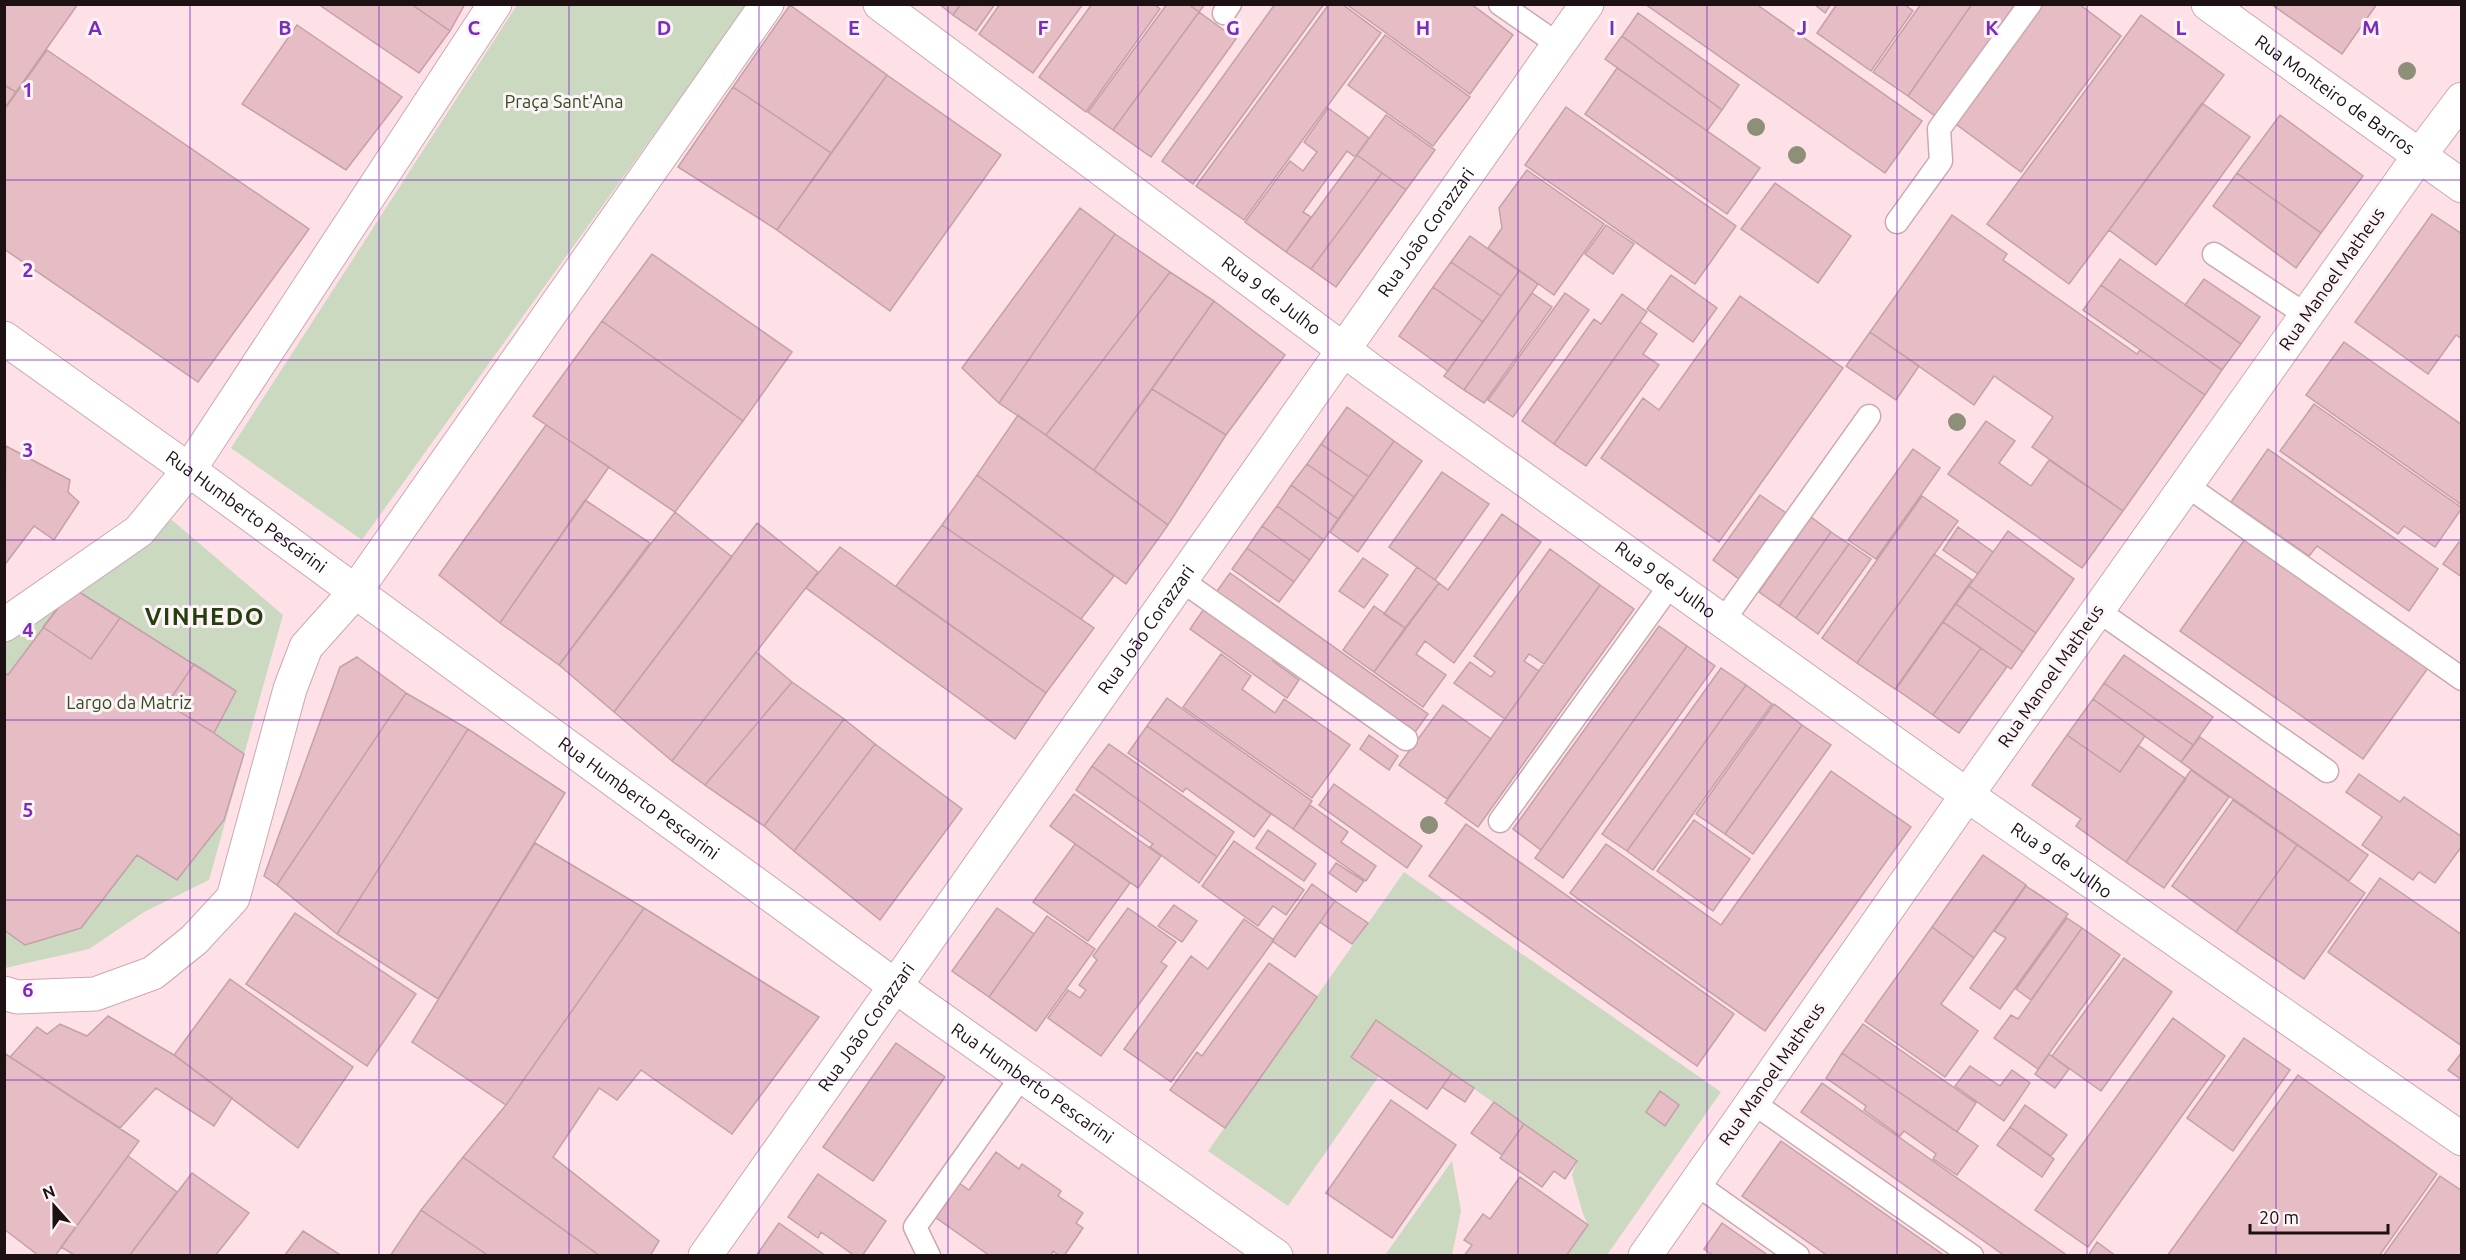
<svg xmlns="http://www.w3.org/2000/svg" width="2466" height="1260" viewBox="0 0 2466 1260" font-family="Ubuntu,sans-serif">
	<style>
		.green { fill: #cad9c0 }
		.building { fill: #e6bcc5; stroke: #c3a1a9; stroke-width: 1.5 }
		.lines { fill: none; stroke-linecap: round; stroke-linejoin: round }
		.lane-casing { stroke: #cba9b0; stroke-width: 25 }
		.street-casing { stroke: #cba9b0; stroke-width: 35 }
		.secondary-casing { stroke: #cba9b0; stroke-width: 35 }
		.primary-casing { stroke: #cba9b0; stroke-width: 35 }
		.lane { stroke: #fff; stroke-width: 22 }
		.street { stroke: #fff; stroke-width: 33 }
		.secondary { stroke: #fff; stroke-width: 33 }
		.primary { stroke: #fff; stroke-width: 33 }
		.tree { fill: #8e8f78 }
		.grid { fill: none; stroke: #7b2cbf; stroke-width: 1.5; stroke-opacity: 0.55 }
		.labels { text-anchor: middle; stroke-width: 6; stroke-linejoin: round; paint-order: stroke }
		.street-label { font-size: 18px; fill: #1d1114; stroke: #fcf4f6 }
		.park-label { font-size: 18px; fill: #324c1e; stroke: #fcf4f6 }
		.district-label { font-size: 24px; font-weight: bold; letter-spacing: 1.5px; fill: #243e0e; stroke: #fcf4f6 }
		.grid-label { font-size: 20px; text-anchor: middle; font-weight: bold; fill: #7b2cbf; stroke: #fcf4f6; stroke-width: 6; stroke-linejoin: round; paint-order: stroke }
	</style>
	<rect width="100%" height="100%" fill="#fee1e7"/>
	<!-- green -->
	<path class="green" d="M517,5H747L362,540L231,448Z
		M172,520L283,615L209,880L144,912L89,949L5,968L4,634Z
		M1404,872L1721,1092L1607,1255H1566L1588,1225L1583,1214L1572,1175L1577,1161L1377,1021L1351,1057L1379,1076L1288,1206L1208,1151Z
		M1452,1161L1461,1211L1452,1255H1385Z"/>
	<!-- building -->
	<path class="building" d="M4,4H78L16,92L4,85Z
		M318,4H411L450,31L419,73Z
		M411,4H465L450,31Z
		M939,4H961L953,15Z
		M961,4H995L976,31L953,15Z
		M1000,4H1083L1033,73L979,34Z
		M1092,4H1154L1160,9L1086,112L1039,77Z
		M1167,4H1188L1199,12L1113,130L1088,112Z
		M1188,4H1205L1199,12Z
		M1275,4H1324L1193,184L1162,161Z
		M1329,4H1342L1381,33L1244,220L1196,186Z
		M1346,4H1471L1513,35L1470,94Z
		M1645,4H1756L1922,121L1885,173Z
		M1814,4H1831L1825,13Z
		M1837,4H1904L1913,11L1871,71L1817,33Z
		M1921,4H1972L1908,96L1873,72Z
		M1972,4H2021L1939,119L1908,96Z
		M2034,4H2079L2121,36L2021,172L1949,119Z
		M2271,4H2377L2342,54Z
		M790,5L887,75L831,153L733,87Z
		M1199,12L1236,39L1151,157L1113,130Z
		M1638,13L1739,85L1722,110L1622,36Z
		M2141,15L2224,75L2069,284L1987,224Z
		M297,25L402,97L346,170L242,104Z
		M1385,35L1470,97L1433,146L1348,85Z
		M1622,36L1722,110L1707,131L1605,59Z
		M47,50L309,229L198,382L4,249V110Z
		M1617,68L1760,168L1727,214L1585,114Z
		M887,75L1001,155L890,311L777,230Z
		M4,85L16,92L4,109Z
		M733,87L831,153L777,230L678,167Z
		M2202,103L2250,137L2156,265L2109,230Z
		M1566,107L1736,226L1695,284L1525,165Z
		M1328,108L1369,138L1355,157L1347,151L1303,212L1311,217L1286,252L1245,222L1290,161L1303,171L1317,152L1304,142Z
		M1386,115L1435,150L1406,190L1357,155Z
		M2280,115L2363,176L2321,233L2237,173Z
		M1357,155L1382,173L1311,269L1286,252Z
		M1527,170L1604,224L1554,295L1488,248L1502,228L1499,208Z
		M1382,173L1406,190L1336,287L1311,269Z
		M2237,173L2321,233L2296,268L2213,206Z
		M1775,183L1851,236L1818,283L1741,229Z
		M1080,208L1115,234L999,403L962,368Z
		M2432,214L2462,234V339L2456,335L2428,374L2355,322Z
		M1952,215L2007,254L2003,260L2137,354L2140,350L2205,395L2123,511L2032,447L2053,417L1994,376L1974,405L1870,332Z
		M1606,225L1634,244L1613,274L1585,254Z
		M1115,234L1170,272L1046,435L999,403Z
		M1470,236L1519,271L1501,296L1451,262Z
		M652,254L792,352L743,421L602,321Z
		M2120,259L2241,344L2222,370L2101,285Z
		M1451,262L1501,296L1483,322L1433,287Z
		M1519,271L1538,284L1464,390L1444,376Z
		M1170,272L1214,301L1094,470L1046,435Z
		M1671,275L1717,308L1693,342L1647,309Z
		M2204,279L2260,317L2241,344L2185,305Z
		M2101,285L2222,370L2205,395L2083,310Z
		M1433,287L1483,322L1448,371L1399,336Z
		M1532,293L1552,307L1484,403L1464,390Z
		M1565,293L1589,310L1513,417L1488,400Z
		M1622,294L1647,312L1554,444L1522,421L1594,319L1601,324Z
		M1740,296L1843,368L1719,542L1601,458L1643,398L1659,410Z
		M1214,301L1285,355L1226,435L1152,389Z
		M602,321L743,421L675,512L533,416Z
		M1640,322L1657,334L1643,354L1659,365L1586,466L1554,444Z
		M1870,332L1919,366L1896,400L1846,366Z
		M2344,342L2462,425V505L2306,395Z
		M1152,389L1226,435L1168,525L1094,470Z
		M2314,404L2462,508L2435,547L2404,526L2398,534L2280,451Z
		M1347,407L1394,441L1369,477L1321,444Z
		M1018,415L1168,525L1126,584L977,475Z
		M1986,421L2015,441L1999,463L2031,486L2049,460L2123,511L2082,568L1948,474Z
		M546,425L609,467L500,623L439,575Z
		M1394,441L1422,461L1358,552L1330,532Z
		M1321,444L1369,477L1354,497L1307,464Z
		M6,446L70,480L68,492L79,502L54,540L34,526L6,563L4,561Z
		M1913,449L1940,468L1876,559L1848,540Z
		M2268,449L2438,569L2409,611L2317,546L2309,556L2231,502Z
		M1307,464L1354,497L1338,519L1291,485Z
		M1442,472L1489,504L1435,580L1389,547Z
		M977,475L1114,576L1081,619L942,525Z
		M1291,485L1338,519L1324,540L1277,506Z
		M1760,495L1786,513L1739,579L1713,560Z
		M1922,496L1958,521L1857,663L1822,638Z
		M585,500L650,543L559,665L500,623Z
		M1277,506L1324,540L1310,560L1262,526Z
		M675,512L732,557L614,712L559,665Z
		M1502,514L1541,542L1454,663L1425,641L1416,654L1446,675L1423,707L1374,672L1439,583L1448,590Z
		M1811,517L1831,532L1779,606L1759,592Z
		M757,523L818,572L672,761L614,712Z
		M942,525L1094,628L1046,693L896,586Z
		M1262,526L1310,560L1294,582L1247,548Z
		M1958,527L1993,552L1978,574L1943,550Z
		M2008,531L2074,579L2036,633L1969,586Z
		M1831,532L1849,544L1796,618L1779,606Z
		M2245,539L2428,668L2363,759L2180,631Z
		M2459,542L2462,544V577L2443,564Z
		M1849,544L1871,559L1818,634L1796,618Z
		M840,547L1046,693L1015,739L806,588Z
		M1247,548L1294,582L1279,602L1232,569Z
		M1550,549L1600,585L1544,664L1529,654L1524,661L1539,671L1505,719L1454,683L1470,662L1491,677L1495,672L1474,656Z
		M1934,554L1972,580L1895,689L1857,663Z
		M1363,558L1388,575L1364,608L1339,591Z
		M1417,567L1439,583L1405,628L1384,614Z
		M1230,573L1428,714L1411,738L1212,598Z
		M1600,585L1634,609L1478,827L1445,803Z
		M1969,586L2036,633L2023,652L1956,604Z
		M73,588L236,691L214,733L244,754L224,820L177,880L137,855L81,928L25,945L4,930V672L8,675Z
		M73,588L120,618L91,659L43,627Z
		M1208,603L1279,653L1273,661L1299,680L1287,698L1190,629Z
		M1956,604L2023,652L2011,669L1943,622Z
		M1374,606L1405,628L1374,672L1343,650Z
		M1943,622L1981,648L1933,715L1896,689Z
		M1659,626L1687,646L1541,850L1513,829Z
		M1687,646L1715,666L1563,878L1535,858Z
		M1981,648L2007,667L1959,733L1933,715Z
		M756,652L792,682L705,785L672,761Z
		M1221,654L1251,676L1242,689L1275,713L1284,699L1350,745L1312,798L1183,707Z
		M2124,655L2213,717L2193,745L2104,683Z
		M357,657L406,693L277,885L264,876L340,667Z
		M194,664L236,691L214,733L167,704Z
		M1721,668L1746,685L1627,851L1602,834Z
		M792,682L844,719L764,826L705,785Z
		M2104,683L2193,745L2181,762L2093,699Z
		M1746,685L1772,704L1653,870L1627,851Z
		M406,693L468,729L337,934L277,885Z
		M1167,698L1312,801L1293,829L1147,726Z
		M2093,699L2145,736L2120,772L2067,735Z
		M1774,704L1802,725L1725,834L1696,814Z
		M1443,705L1491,739L1447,799L1399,765Z
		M844,719L875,744L794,851L764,826Z
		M1802,725L1831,745L1753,854L1725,834Z
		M1147,726L1271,814L1254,837L1186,788L1183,792L1128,753Z
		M468,729L565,793L438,999L337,934Z
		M1369,735L1398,756L1389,770L1360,749Z
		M2067,735L2120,772L2138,745L2186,779L2126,862L2076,826L2081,819L2032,785Z
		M2200,737L2368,855L2349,881L2181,762Z
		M875,744L962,809L880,920L794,851Z
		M1109,744L1234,832L1217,857L1092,766Z
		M1092,766L1217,857L1199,883L1150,847L1153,844L1076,790Z
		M2191,770L2229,797L2164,888L2126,862Z
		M1831,771L1911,827L1765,1031L1570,893L1606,844L1721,925Z
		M2359,774L2400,802L2404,797L2462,837V846L2435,883L2419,872L2413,880L2362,845L2382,817L2346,792Z
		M1334,784L1422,846L1407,868L1319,805Z
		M1074,794L1161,856L1138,888L1050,826Z
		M2233,800L2297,845L2236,932L2172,886Z
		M1310,805L1348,832L1341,842L1376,866L1366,881L1293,829Z
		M1694,820L1750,859L1713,911L1657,871Z
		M1466,824L1734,1014L1697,1066L1429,876Z
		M1268,830L1316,864L1304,881L1256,848Z
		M1234,841L1304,890L1286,915L1273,906L1258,926L1202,886Z
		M535,843L644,908L506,1105L412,1042Z
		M1075,844L1130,883L1088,941L1033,902Z
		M2297,845L2365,893L2304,979L2236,932Z
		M1983,855L2026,885L1974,958L1932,927Z
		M1336,863L1364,881L1356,892L1329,873Z
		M2380,878L2462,935V1046L2328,952Z
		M1312,884L1335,901L1295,957L1272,941Z
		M2026,886L2068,914L2000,1009L1970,988L2006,938L1994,931Z
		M1335,901L1368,923L1352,944L1320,922Z
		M1174,905L1197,921L1182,942L1158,926Z
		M644,908L819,1017L732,1134L641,1070L617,1100L599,1088L553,1157L659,1241L650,1256H600L463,1157L506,1105Z
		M997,908L1034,934L989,997L952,971Z
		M1128,908L1176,942L1161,962L1167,966L1101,1056L1048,1018L1068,990L1080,998L1086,990L1079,985L1097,960L1093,956Z
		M295,913L416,994L367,1066L246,984Z
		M1047,916L1095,949L1036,1031L989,997Z
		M2067,918L2082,928L2031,1000L2016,989Z
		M1244,919L1274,940L1171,1082L1124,1049L1191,956L1208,969Z
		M1932,927L1974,958L1941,1004L1978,1031L1945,1077L1865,1021Z
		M2082,928L2120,955L2038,1069L1994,1038L2011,1015L2018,1019Z
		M2124,958L2172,992L2101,1091L2052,1056Z
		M1269,963L1317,997L1225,1128L1170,1090L1197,1052L1202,1056Z
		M230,979L353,1067L298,1148L174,1055Z
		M108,1016L174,1055L232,1098L214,1126L156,1088L120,1128L10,1057L37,1027L47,1034L60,1024L87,1036Z
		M2173,1018L2225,1056L2088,1247L2035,1210Z
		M1376,1020L1452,1073L1427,1109L1351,1057Z
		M1863,1024L1976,1103L1957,1132L1842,1053Z
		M2244,1038L2290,1070L2233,1151L2187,1118Z
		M896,1043L945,1077L873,1181L823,1147Z
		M2462,1052V1080L2448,1070Z
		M4,1053L139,1141L55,1256H39L4,1229Z
		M1842,1053L1978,1146L1957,1175L1933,1159L1936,1154L1904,1131L1900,1136L1864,1110L1866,1106L1826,1078Z
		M2049,1054L2069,1069L2055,1088L2035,1074Z
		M1970,1066L2000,1086L2012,1070L2030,1083L2004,1121L1955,1086Z
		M1452,1073L1474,1088L1465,1102L1442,1087Z
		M2298,1075L2437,1174L2379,1256H2167Z
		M1822,1083L2068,1256H2005L1801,1112Z
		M1660,1091L1679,1105L1665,1126L1646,1112Z
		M1391,1100L1456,1145L1392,1238L1326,1193Z
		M1494,1102L1524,1124L1502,1155L1471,1133Z
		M2025,1105L2067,1135L2051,1156L2010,1127Z
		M1524,1124L1577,1161L1565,1179L1554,1171L1542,1187L1500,1158Z
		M2010,1127L2054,1159L2042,1177L1997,1145Z
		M1781,1141L1945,1256H1828L1742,1196Z
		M996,1152L1019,1169L1022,1164L1061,1191L1058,1196L1083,1213L1076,1223L1083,1228L1064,1256H1060L1053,1251L1050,1256H990L935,1217L959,1183L969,1190Z
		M128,1156L177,1192L129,1256H76L61,1247Z
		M463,1157L600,1256H489L421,1210Z
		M192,1173L249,1213L215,1256H129Z
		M818,1174L886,1221L862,1256H855L821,1232L818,1238L788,1217Z
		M2440,1176L2462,1191V1256H2383Z
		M1520,1177L1588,1225L1566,1256H1464L1472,1245L1464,1240L1483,1214L1490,1219Z
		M421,1210L489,1256H390Z
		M779,1223L826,1256H756Z
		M1722,1223L1769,1256H1714L1704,1249Z
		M303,1231L342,1256H284Z
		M2097,1242L2116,1256H2088Z"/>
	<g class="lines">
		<defs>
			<path id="lane" d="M1500,4L1559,45
				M1224,13L1230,4
				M1897,222L1941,161L1939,129L2030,4
				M2214,254L2306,315
				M2186,485L2462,679
				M1181,580L1406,739
				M2097,610L2327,771
				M1723,621L1869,416
				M1500,821L1671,584
				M1752,1102L1972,1256
				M1695,1183L1798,1256
				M929,1256L915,1227L1022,1076"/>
			<g id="street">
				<path d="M4,625L139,531L189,470L495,4"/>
				<path d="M4,993L17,997L95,994L153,973L194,940L233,898L290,689L306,647L355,592L767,4"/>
				<path id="s1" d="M705,1256L1587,4"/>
			</g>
			<g id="secondary">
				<path id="s2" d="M880,4L1372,371L1967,795L1645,1256"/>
				<path id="s3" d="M2208,4L2462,186"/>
				<path id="s4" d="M4,338L189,470L916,1001L1276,1256"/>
			</g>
			<g id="primary">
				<path id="s5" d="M2462,99L2419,156L1967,795L2462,1139"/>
			</g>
		</defs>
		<!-- lane casing -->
		<use href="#lane" class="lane-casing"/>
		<!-- street casing -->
		<use href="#street" class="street-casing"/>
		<!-- secondary casing -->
		<use href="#secondary" class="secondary-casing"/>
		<!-- primary casing -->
		<use href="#primary" class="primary-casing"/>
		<!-- lane -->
		<use href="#lane" class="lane"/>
		<!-- street -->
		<use href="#street" class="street"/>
		<!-- secondary -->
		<use href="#secondary" class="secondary"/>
		<!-- primary -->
		<use href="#primary" class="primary"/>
	</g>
	<!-- trees -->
	<g class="tree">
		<circle cx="2407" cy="71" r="9"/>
		<circle cx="1756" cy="127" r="9"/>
		<circle cx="1797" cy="155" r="9"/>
		<circle cx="1957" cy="422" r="9"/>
		<circle cx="1429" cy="825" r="9"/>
	</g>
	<!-- grid -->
	<path class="grid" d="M190,4V1256M379,4V1256M569,4V1256M759,4V1256M948,4V1256M1138,4V1256M1328,4V1256M1518,4V1256M1707,4V1256M1897,4V1256M2087,4V1256M2276,4V1256M4,180H2462M4,360H2462M4,540H2462M4,720H2462M4,900H2462M4,1080H2462"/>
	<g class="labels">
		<!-- street labels -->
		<g class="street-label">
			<text dy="6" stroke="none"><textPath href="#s3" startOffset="156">Rua Monteiro de Barros</textPath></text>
			<text dy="6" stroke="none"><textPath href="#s1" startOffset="1252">Rua João Corazzari</textPath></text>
			<text transform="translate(2332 279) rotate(-55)" y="6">Rua Manoel Matheus</text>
			<text dy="6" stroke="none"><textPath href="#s2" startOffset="488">Rua 9 de Julho</textPath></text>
			<text dy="6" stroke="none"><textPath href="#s4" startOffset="298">Rua Humberto Pescarini</textPath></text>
			<text dy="6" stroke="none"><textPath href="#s2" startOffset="974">Rua 9 de Julho</textPath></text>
			<text dy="6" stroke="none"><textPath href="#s1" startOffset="766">Rua João Corazzari</textPath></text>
			<text transform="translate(2051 676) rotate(-55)" y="6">Rua Manoel Matheus</text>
			<text dy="6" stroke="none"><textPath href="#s4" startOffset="784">Rua Humberto Pescarini</textPath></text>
			<text dy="6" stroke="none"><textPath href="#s5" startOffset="969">Rua 9 de Julho</textPath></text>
			<text dy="6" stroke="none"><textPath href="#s1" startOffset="280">Rua João Corazzari</textPath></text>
			<text transform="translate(1772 1074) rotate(-55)" y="6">Rua Manoel Matheus</text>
			<text dy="6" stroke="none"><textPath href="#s4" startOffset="1270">Rua Humberto Pescarini</textPath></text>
		</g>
		<!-- park labels -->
		<g class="park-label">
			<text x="564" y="108">Praça Sant'Ana</text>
			<text x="129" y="709">Largo da Matriz</text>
		</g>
		<!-- district labels -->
		<g class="district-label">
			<text x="205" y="625">VINHEDO</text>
		</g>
	</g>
	<g class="grid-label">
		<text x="95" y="35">A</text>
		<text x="285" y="35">B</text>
		<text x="474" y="35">C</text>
		<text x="664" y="35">D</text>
		<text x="854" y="35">E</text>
		<text x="1043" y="35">F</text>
		<text x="1233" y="35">G</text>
		<text x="1423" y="35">H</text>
		<text x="1612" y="35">I</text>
		<text x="1802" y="35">J</text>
		<text x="1992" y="35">K</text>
		<text x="2181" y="35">L</text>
		<text x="2371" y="35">M</text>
		<text x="28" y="97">1</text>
		<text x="28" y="277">2</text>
		<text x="28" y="457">3</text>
		<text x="28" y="637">4</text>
		<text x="28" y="817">5</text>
		<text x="28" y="997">6</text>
	</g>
	<!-- border -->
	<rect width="2466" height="1260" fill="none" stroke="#1d1114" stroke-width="12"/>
	<!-- north arrow -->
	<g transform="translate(54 1206) rotate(339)" stroke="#fcf4f6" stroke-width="4.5" paint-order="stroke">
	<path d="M0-4.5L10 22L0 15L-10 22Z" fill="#1d1114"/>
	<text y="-9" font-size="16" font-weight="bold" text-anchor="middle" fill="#1d1114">N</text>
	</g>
	<!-- scale -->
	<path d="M2250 1224v9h138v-9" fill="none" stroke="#1d1114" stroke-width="3"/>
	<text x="2259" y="1224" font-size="18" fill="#1d1114" stroke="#fcf4f6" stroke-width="4.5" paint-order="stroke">20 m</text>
</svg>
